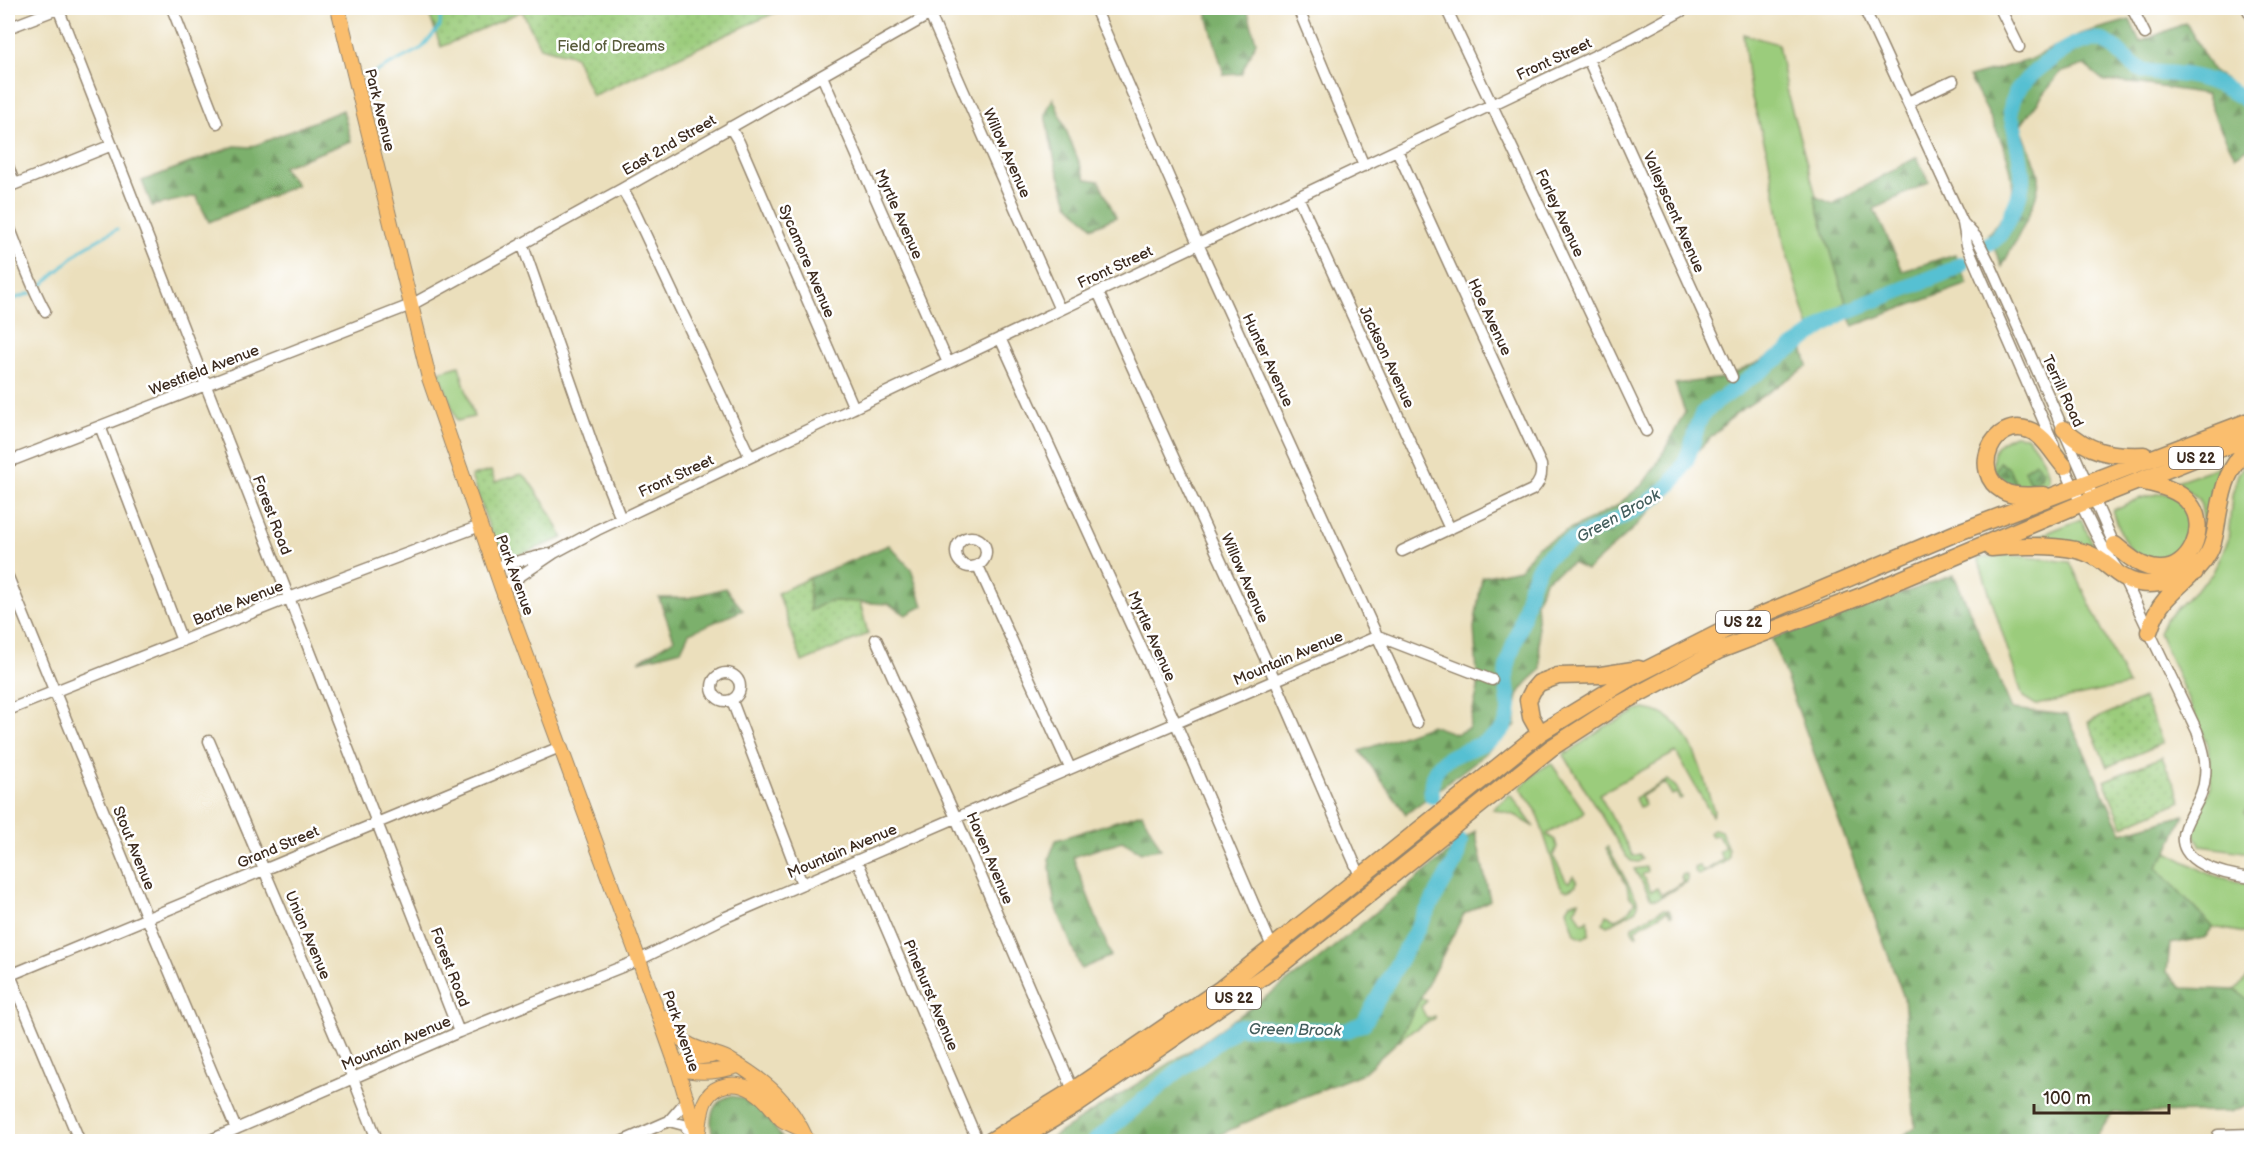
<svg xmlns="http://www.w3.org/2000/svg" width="2259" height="1149" viewBox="0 0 2259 1149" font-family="'Balsamiq Sans',sans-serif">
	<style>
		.grass { fill: #9bcc7c; stroke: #6b7b4d; stroke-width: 1.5 }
		.forest { fill: url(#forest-firs); stroke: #5c6d45; stroke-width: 1.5 }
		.park { fill: url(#park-dots); stroke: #6b7b4d; stroke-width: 1.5 }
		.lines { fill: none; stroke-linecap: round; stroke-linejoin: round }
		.stream { stroke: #56c0d2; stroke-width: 3 }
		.river { stroke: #56c0d2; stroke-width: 16 }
		.minor-casing { stroke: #93846d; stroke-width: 13 }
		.major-casing { stroke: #93846d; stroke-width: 16 }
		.highway-casing { stroke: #93846d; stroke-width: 19 }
		.minor { stroke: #fff; stroke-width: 10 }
		.major { stroke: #fabe6e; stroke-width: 14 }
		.highway { stroke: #fabe6e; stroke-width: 16 }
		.labels { text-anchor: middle; stroke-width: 5; stroke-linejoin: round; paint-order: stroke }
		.shield { fill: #fff; stroke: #766a62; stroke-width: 1.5 }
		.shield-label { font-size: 14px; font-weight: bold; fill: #3b2a1e }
		.park-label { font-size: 15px; fill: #585b3a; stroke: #fff }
		.street-label { font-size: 15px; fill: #3b2a1e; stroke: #fff }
		.water-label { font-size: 16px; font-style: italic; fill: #445e5d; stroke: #fff }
	</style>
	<defs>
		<pattern id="forest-firs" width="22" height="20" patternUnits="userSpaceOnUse" patternTransform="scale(1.5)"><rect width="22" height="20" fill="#7cb06c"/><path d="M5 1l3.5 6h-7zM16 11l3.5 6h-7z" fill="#678f58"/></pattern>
		<pattern id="park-dots" width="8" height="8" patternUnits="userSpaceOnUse" patternTransform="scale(1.5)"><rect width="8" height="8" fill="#9bcc7c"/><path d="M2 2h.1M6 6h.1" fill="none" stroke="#86af6b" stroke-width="1.8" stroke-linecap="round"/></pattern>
	</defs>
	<rect width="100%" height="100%" fill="#fff"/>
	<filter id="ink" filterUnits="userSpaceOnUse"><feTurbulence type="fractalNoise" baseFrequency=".0167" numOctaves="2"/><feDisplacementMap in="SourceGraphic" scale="12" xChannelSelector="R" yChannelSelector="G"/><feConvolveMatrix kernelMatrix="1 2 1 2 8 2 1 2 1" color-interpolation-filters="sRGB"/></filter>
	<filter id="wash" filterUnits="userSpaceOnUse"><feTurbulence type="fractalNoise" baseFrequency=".008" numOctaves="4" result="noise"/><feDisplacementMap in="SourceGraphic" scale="24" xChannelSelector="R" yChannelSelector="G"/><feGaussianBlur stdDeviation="1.35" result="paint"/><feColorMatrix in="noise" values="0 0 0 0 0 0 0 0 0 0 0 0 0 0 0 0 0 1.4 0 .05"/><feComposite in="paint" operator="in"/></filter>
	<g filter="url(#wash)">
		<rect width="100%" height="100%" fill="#ebdfbc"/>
		<!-- grass -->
		<path class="grass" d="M1743,34L1778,44L1786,89L1846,302L1809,328L1785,248L1768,155L1750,91Z
			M459,366L474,417L457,421L439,372Z
			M2014,435L2027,436C2037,450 2049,463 2049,481L2024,491L1993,474C1992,452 1992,445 2014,435Z
			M2251,456L2252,799L2245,813L2251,827V853L2201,846L2193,831L2211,786L2208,745L2159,633L2165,620L2212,574L2228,541L2232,496L2238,474Z
			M2230,459L2203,547L2204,522L2200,500L2177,481L2215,468Z
			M2158,494C2162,494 2169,493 2172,495C2204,510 2189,574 2146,557C2142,556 2137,555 2133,552C2122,541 2118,525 2113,510L2141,498Z
			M2081,519L2096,551L2027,541Z
			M2010,555L2070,562L2128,685L2036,705L2023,697L1978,558Z
			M1644,709C1692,713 1701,774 1714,811L1712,816L1676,752L1599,794L1633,856L1640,854L1642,859L1638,862L1631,861L1626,856L1564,755L1566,751L1568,753L1604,727L1634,713V711Z
			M1551,763L1584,811L1579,817L1548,833L1547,835L1555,840L1557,847L1553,856L1566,880L1569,882L1573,876L1577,880L1576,885L1568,890L1563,889L1560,885L1536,810L1520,788L1538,771Z
			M1668,780L1676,787L1682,798L1680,799L1676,793L1672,795L1665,783L1641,796L1645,805L1639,807L1635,798Z
			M1509,795L1512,796L1534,827L1517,816L1493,809Z
			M1714,829L1721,831L1728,850V858L1723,863L1699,875L1696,873L1694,868L1699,866L1703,872L1723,860L1719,852L1725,847L1718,835L1711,836L1709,833Z
			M1608,847L1637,900L1638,905L1635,911L1607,926L1603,923L1606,915L1616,919L1627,913L1635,902L1629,896L1627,886L1606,848Z
			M2167,852L2209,874L2251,885V934L2213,927L2156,867Z
			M1646,867L1648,871L1642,875L1651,891L1657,888L1661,895L1684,882L1681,877L1683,874L1687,875V882L1657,899L1651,898L1634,869Z
			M1579,901L1575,910L1581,921L1584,923L1588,919L1589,934L1583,938L1575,934L1567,909L1571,903Z
			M1663,909L1669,910L1672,916H1670L1667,911L1635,929L1637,935H1635L1632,930L1633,926Z
			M2251,974V973V1002L2235,990Z
			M1420,997L1427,1001L1421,1007L1427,1019L1435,1016V1018L1405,1035L1398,1042Z"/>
		<!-- forest -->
		<path class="forest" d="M1205,8H1247L1256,42L1241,74L1224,75Z
			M2130,20L2140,42L2186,23L2213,71L2235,86L2251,94V146L2235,156L2217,122L2206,94L2141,84L2104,81L2084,65L2060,73L2021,124C2023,140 2039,166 2039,177C2040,202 2013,244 2002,267L1988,234C1995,225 2005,215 2010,204C2023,169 1985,108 1969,77L2029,60L2080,34Z
			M1053,98L1086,179L1099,181L1116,217L1093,227L1068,203L1056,166L1045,115Z
			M343,110L351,141L282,167L297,185L209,222L196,196L152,206L142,181L235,146L251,147Z
			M1917,157L1929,182L1874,209L1903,271L1955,254L1968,284L1853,326L1814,196L1833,204Z
			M1800,336L1808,366L1735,414L1698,450L1684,474L1635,527L1587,570L1572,563L1546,579L1536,602L1541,670C1519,689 1514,694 1516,725L1480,758L1406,814L1360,751L1431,725L1456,734L1469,728L1478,688L1474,628L1482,577L1520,569L1536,547L1615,507L1643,484L1657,464L1685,412L1675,384L1724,378L1763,360Z
			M1999,462L2009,468L2018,489L2005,485L1995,473Z
			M2035,462L2043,471L2041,477L2030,483L2024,471Z
			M889,545L911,569L923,606L906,615L889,604L829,601L810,611L809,578Z
			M1954,575L2012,709L2067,715L2122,833L2184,815L2167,853L2156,867L2213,927L2204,938L2170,944L2167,972L2182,988L2235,990L2251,1002V1104L2230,1112L2112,1113L2094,1141H1896L1915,1127L1904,998L1772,639Z
			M725,588L743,610L689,633L681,650L639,661L674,639L659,598H688Z
			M1142,813L1161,849L1141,852L1122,841L1073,857L1111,956L1081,969L1054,902L1049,858L1056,840Z
			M1475,831L1490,900L1464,914L1398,1041L1363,1073L1288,1103L1206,1141H1046L1191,1050L1319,959Z
			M730,1096C757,1098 770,1121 784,1141H714C709,1123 708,1103 730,1096Z"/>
		<!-- park -->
		<path class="park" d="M427,8H785L592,96L575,56L540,47L522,11L441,47Z
			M491,471L495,482L521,474L527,478L550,512L563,538L506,560L500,558L471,476Z
			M809,578L810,611L829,601L860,602L868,634L802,662L778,593Z
			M2144,698L2163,743L2107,767L2088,722Z
			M2162,757L2181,801L2123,826L2104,781Z"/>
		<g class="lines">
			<!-- stream -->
			<path class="stream" d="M368,76L422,48L440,26L441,8
				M37,290L82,249L117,229
				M8,301L31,293"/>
			<!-- river -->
			<path class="river" d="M1990,243C2000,237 2004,228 2009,218C2030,181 2021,169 2015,130C2013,124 2010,115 2011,108C2013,85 2041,67 2058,54C2068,47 2087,37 2100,40C2116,44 2125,63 2140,69C2152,75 2164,72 2176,74C2207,77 2227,87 2252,104
				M1432,796C1426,745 1480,757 1502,730C1517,713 1503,688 1507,668C1510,653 1516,639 1521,624C1526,605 1530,580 1541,564C1550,551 1565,545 1578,538C1608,523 1645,509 1669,486C1677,478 1687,461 1690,450C1696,435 1695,422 1707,409L1840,314L1952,270L1961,264
				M1094,1142L1178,1071L1237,1027L1346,1031L1364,1023L1456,860L1460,842"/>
		</g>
	</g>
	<g filter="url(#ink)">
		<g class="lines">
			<defs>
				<path id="minor" d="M58,8L459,1032
					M172,8L217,123
					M927,8L1060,310
					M1095,8L1198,244L1417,723
					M1298,8L1364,166
					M1446,8L1646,431
					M1864,8L1963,223L1967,245L2054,445
					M2000,8L2019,47
					M2132,8L2145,34
					M2247,8L2252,17
					M8,28L60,8
					M1588,59L1732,377
					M822,76L948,363
					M1908,102L1953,81
					M730,127L739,142L854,408
					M1397,150L1541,465C1542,476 1540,483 1532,490L1402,551
					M8,166L14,183
					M8,187L112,145
					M622,189L631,204L750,457
					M1298,197L1450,529
					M1963,223L1976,237L1990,264L2117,551
					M8,224C20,253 30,284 45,311
					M522,243L600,466L621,519
					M1098,292L1275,680L1361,878
					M1000,338L1177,726L1273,949
					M100,426L182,641
					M8,462L411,305L622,189L941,8
					M2062,462C2080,501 2096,542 2123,577L2197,731C2202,746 2207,760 2205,776C2204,796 2192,809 2185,827C2171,864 2227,875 2252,878
					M956 552a15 15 0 1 1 30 0a15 15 0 1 1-30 0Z
					M978,566L1070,768
					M494,567L548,554
					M8,577L147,918L236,1129
					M501,586L514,580L554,553L597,530L1630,39L1687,8
					M876,639L956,818L1073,1090
					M712 687a14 14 0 1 1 28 0a14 14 0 1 1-28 0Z
					M732,701L802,884
					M8,710L289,598L480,526
					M209,741L353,1078L378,1142
					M857,860L978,1142
					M8,970L80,1142
					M8,976L560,747
					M669,1121L684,1125L695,1137
					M2218,1135L2252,1134
					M206,1142L459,1032L639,960L726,917L1378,636L1492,680
					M621,1142L669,1121L687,1100"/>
				<path id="major" d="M338,8L429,378L501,586L639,960L677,1067L699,1142
					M663,1017C670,1025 676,1036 685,1042C698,1051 714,1052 728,1059C766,1081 789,1100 808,1142
					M677,1067C697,1075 718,1072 738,1066
					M677,1067L692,1058L711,1056
					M699,1130C701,1114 702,1094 720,1087C741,1079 759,1092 772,1108C775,1111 777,1116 781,1119C786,1123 795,1126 801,1129"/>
				<path id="highway" d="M2064,429C2090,453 2110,456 2144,455
					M2044,495C2032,495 2014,498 2003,491C1969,472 1993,417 2029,430C2044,435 2054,455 2064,466
					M2115,545C2128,556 2141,568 2159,569C2190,571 2209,527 2190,504C2179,489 2157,485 2140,481
					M1991,548C2016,545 2065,544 2089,554C2102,559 2111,570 2123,577C2147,591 2172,581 2195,572
					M2149,632C2153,620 2157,609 2166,599C2180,583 2199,571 2209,552C2215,541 2216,528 2218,516C2224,482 2228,469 2252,442
					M1540,733L1531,717L1528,700L1533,690L1539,683L1558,676L1601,675L1639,669
					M989,1142L1073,1090L1222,988L1540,733L1630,678L1723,631L1956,533L2252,420
					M1015,1142L1078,1104L1283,963L1551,748L1616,706L1720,650L1859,597L2080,504L2252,436"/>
			</defs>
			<!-- minor casing -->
			<use href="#minor" class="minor-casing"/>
			<!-- major casing -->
			<use href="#major" class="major-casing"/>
			<!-- highway casing -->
			<use href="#highway" class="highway-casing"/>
			<!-- minor -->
			<use href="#minor" class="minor"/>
			<!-- major -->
			<use href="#major" class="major"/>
			<!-- highway -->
			<use href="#highway" class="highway"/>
		</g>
	</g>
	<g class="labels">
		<!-- shield labels -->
		<g class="shield">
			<rect x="2169" y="447" width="54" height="22" rx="4.5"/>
			<rect x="1716" y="611" width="54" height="22" rx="4.5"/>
			<rect x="1207" y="987" width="54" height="22" rx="4.5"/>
		</g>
		<g class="shield-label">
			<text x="2196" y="463">US 22</text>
			<text x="1743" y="627">US 22</text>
			<text x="1234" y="1003">US 22</text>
		</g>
		<!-- park labels -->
		<g class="park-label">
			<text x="611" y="51">Field of Dreams</text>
		</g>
		<!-- street labels -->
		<g class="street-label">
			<text transform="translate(1554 59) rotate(-25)" y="5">Front Street</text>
			<text transform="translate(380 110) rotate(76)" y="5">Park Avenue</text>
			<text transform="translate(669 145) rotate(-30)" y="5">East 2nd Street</text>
			<text transform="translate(1007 153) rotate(66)" y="5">Willow Avenue</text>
			<text transform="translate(1674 212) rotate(66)" y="5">Valleyscent Avenue</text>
			<text transform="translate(1560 213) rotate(65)" y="5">Farley Avenue</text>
			<text transform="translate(899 214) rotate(66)" y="5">Myrtle Avenue</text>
			<text transform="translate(807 261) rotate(67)" y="5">Sycamore Avenue</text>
			<text transform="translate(1115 267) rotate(-25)" y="5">Front Street</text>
			<text transform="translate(1490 317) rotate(65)" y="5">Hoe Avenue</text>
			<text transform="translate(1387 357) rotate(65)" y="5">Jackson Avenue</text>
			<text transform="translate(1268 360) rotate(65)" y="5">Hunter Avenue</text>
			<text transform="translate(204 370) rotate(-21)" y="5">Westfield Avenue</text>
			<text transform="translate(2063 391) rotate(65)" y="5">Terrill Road</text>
			<text transform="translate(676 476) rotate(-25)" y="5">Front Street</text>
			<text transform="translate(272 515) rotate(69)" y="5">Forest Road</text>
			<text transform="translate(515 575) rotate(70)" y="5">Park Avenue</text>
			<text transform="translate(1245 578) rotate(66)" y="5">Willow Avenue</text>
			<text transform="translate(238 603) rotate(-22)" y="5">Bartle Avenue</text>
			<text transform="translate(1152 636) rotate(66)" y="5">Myrtle Avenue</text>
			<text transform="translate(1288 658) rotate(-23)" y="5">Mountain Avenue</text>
			<text transform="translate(278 847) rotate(-23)" y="5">Grand Street</text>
			<text transform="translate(134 848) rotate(68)" y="5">Stout Avenue</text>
			<text transform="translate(842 851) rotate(-23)" y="5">Mountain Avenue</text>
			<text transform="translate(990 858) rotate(67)" y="5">Haven Avenue</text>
			<text transform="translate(308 935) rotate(67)" y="5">Union Avenue</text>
			<text transform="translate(450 967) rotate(69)" y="5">Forest Road</text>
			<text transform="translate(931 995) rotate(67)" y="5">Pinehurst Avenue</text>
			<text transform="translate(681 1031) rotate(71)" y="5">Park Avenue</text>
			<text transform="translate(396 1043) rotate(-23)" y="5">Mountain Avenue</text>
		</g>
		<!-- water labels -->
		<g class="water-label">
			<text transform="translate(1618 515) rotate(-29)" y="6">Green Brook</text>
			<text transform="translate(1295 1029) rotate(1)" y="6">Green Brook</text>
		</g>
	</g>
	<!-- margin -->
	<rect width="2259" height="1149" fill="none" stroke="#fff" stroke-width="30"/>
	<!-- scale -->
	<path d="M2034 1104v9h135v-9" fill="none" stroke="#3b2a1e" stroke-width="3"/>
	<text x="2043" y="1104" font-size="18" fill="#3b2a1e" stroke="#ffffff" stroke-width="4.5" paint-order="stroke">100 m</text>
</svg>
